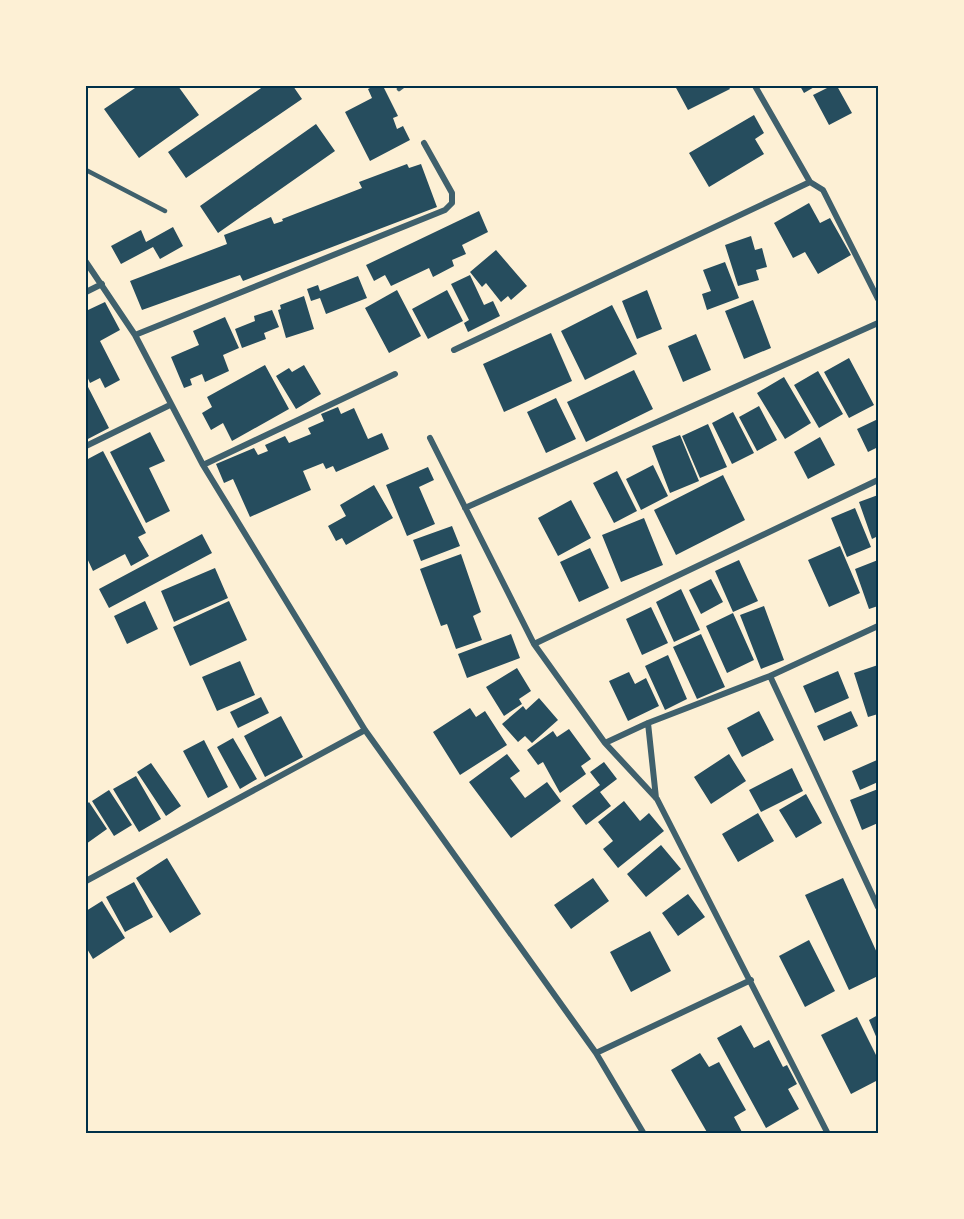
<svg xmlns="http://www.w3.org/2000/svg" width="964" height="1219" viewBox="0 0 964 1219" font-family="'Fira Sans',sans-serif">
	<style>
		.building { fill: #264d5e }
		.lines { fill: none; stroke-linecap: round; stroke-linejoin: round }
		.service { stroke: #3f606c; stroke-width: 4.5 }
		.minor { stroke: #3f606c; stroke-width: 6 }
		.neatline { fill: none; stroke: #003049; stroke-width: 2 }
	</style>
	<rect width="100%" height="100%" fill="#fdf0d5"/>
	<!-- building -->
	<path class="building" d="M138,86H178L199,115L139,158L104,109Z
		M264,86H293L302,99L186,178L168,152Z
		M374,86H383L398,116L393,118L397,129L403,126L410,140L370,161L345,112L372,98L368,89Z
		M675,86H728L730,89L688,110Z
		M800,86H816L804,93Z
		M831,86H837L852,113L829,125L813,95Z
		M754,115L764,133L755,139L764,154L709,187L689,153Z
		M316,124L335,151L218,233L200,206Z
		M407,164L409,168L421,164L437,207L243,281L240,275L142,310L130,281L227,244L224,235L271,217L274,224L283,221L282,219L362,188L359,182Z
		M809,203L820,223L830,218L851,255L818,274L805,252L793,258L774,223Z
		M479,211L488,232L462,245L466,254L452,260L454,266L433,277L429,268L391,286L385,275L374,281L366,265Z
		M173,227L183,246L160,259L153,247L121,264L111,246L141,230L146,242Z
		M751,236L755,250L762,248L767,267L756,270L759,280L738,286L725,245Z
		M496,250L527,286L511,300L508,296L501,302L486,283L482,287L470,272Z
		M725,262L739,298L707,310L702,294L711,291L703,270Z
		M470,275L484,305L493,301L500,316L468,332L464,323L469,320L451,284Z
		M358,276L367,298L326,314L320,298L311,301L307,289L318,285L320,291Z
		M397,290L421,336L389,353L365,308Z
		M447,290L463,321L428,339L412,309Z
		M647,290L662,329L637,339L622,301Z
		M304,296L314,329L286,338L278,310L281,309L280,305Z
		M753,300L771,348L744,359L725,311Z
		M105,302L120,330L100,341L120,380L105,388L100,378L90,383L86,374V305L88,310Z
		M612,305L637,354L585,380L561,331Z
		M272,310L279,327L264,333L266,339L242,348L235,329L255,321L254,316Z
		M225,317L239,348L223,355L229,371L205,382L202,374L190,379L192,385L184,388L171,357L199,345L193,331Z
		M551,333L572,381L504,412L483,364Z
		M696,334L711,370L683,382L668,346Z
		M849,358L874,405L849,418L824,372Z
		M265,365L289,409L232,441L223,423L211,430L202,413L212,407L207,397Z
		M304,365L321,394L296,409L276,376L289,368L292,372Z
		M634,370L653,409L586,442L567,402Z
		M818,371L843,414L819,428L794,385Z
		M784,377L811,423L785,439L757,393Z
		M86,383L109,428L86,440Z
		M556,398L576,439L546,453L527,412Z
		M759,406L777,440L757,451L739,417Z
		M338,407L341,414L354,408L368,439L382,433L389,449L336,472L333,466L326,469L323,463L303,471L311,490L250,517L233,479L224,483L216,464L254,448L258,455L268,451L265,445L285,436L289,443L311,434L308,428L324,421L321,414Z
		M733,412L754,453L732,464L712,423Z
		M878,419V447L868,452L857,429Z
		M708,424L727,467L700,478L682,436Z
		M150,432L165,461L149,468L170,511L146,523L110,452Z
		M680,435L699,481L670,493L652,446Z
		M820,437L835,465L808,479L794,452Z
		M103,451L146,533L138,537L149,556L131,566L125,554L93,571L86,556V460Z
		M653,465L668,496L641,510L626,479Z
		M428,467L434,480L419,487L435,524L407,536L386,485Z
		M617,471L637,511L614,523L593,483Z
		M723,475L745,520L676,555L654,510Z
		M374,485L393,518L346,545L342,538L336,541L328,526L346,516L340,505Z
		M878,495V536L872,539L859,502Z
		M571,500L591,538L558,556L538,518Z
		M855,508L871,547L847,557L831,518Z
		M644,518L663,565L621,582L602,535Z
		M452,526L460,546L421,561L413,540Z
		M202,534L212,553L109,608L99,589Z
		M840,546L860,593L829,607L808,560Z
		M590,548L609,588L579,602L560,562Z
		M461,554L481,612L473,616L482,640L456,649L447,624L441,626L420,569Z
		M739,560L758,601L733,612L715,571Z
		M878,560V606L869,609L855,569Z
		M215,568L228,598L174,622L161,591Z
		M711,579L723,602L701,614L689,590Z
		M681,589L700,630L674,642L656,602Z
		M145,601L158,629L127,644L114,616Z
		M229,601L247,640L190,666L173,627Z
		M764,606L784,660L761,669L740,615Z
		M651,607L668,643L642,655L626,619Z
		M733,613L754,660L727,673L706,626Z
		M511,634L520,658L467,678L458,654Z
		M701,634L725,687L697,699L673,647Z
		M668,655L687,699L665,710L645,666Z
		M240,661L255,695L217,711L202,677Z
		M878,665V714L868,717L854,673Z
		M517,668L531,691L519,699L522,704L504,716L486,687Z
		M838,671L849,698L815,713L803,686Z
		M629,672L635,684L646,678L659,706L628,721L609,681Z
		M261,697L269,713L238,728L230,712Z
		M539,698L558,720L532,743L525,736L518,742L502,724L523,706L526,710Z
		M470,708L476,717L485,711L507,745L460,775L433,732Z
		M759,711L774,740L742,757L727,728Z
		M851,711L858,726L824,741L817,726Z
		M281,716L303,757L265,777L244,736Z
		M569,729L591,759L581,766L586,774L560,793L543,762L538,765L527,750L553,731L557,737Z
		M233,738L257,779L240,789L217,747Z
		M204,740L228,787L208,798L183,751Z
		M507,754L520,771L510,778L525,798L547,782L561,801L511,838L469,782Z
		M729,754L746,781L711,804L694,777Z
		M877,760L878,782L860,790L852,771Z
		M604,762L617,779L600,792L611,806L586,825L572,806L600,785L590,772Z
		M151,763L181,806L166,816L137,772Z
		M792,768L803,791L761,812L749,790Z
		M136,776L161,819L139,832L113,789Z
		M878,789V823L862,830L850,800Z
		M109,790L132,825L114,836L92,801Z
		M806,794L822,823L796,838L779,810Z
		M624,801L640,821L649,813L664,831L618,868L603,849L613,841L598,822Z
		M89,802L107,829L86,844V805Z
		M758,813L774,841L738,862L722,834Z
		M661,845L681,869L646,897L627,874Z
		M167,858L201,914L170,933L136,878Z
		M593,878L609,901L571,929L554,905Z
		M843,878L878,955V976L849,990L805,895Z
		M134,882L153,917L125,932L106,897Z
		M688,894L705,917L678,936L662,913Z
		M102,901L125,938L93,959L86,947V911Z
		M650,931L671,971L631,992L610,952Z
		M809,940L835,991L805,1007L779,956Z
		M878,1015V1041L869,1020Z
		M857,1017L878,1059V1080L851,1094L821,1035Z
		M741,1025L754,1048L769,1040L783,1067L787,1065L797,1084L788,1089L799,1109L766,1128L717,1038Z
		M700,1053L709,1067L719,1062L746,1110L734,1117L743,1134H708L671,1070Z"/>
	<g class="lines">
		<!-- service -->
		<path class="service" d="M399,89L403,86
			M86,170L165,211"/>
		<!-- minor -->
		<path class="minor" d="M755,86L810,182
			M86,262L135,335L203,465L365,730L596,1053L644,1134
			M86,292L102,284
			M135,335L445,210L452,203V193L424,143
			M454,350L810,182L823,190L878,299
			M430,438L534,644L605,743L657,799L828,1134
			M86,446L170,405
			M203,465L395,374
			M465,508L878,323
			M534,644L878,480
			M770,676L878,907
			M648,723L656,798
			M605,743L648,723L770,676L878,626
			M86,881L365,730
			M596,1053L751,980"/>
	</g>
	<!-- border -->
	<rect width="964" height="1219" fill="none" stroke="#fdf0d5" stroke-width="174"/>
	<rect x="87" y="87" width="790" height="1045" class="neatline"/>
</svg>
